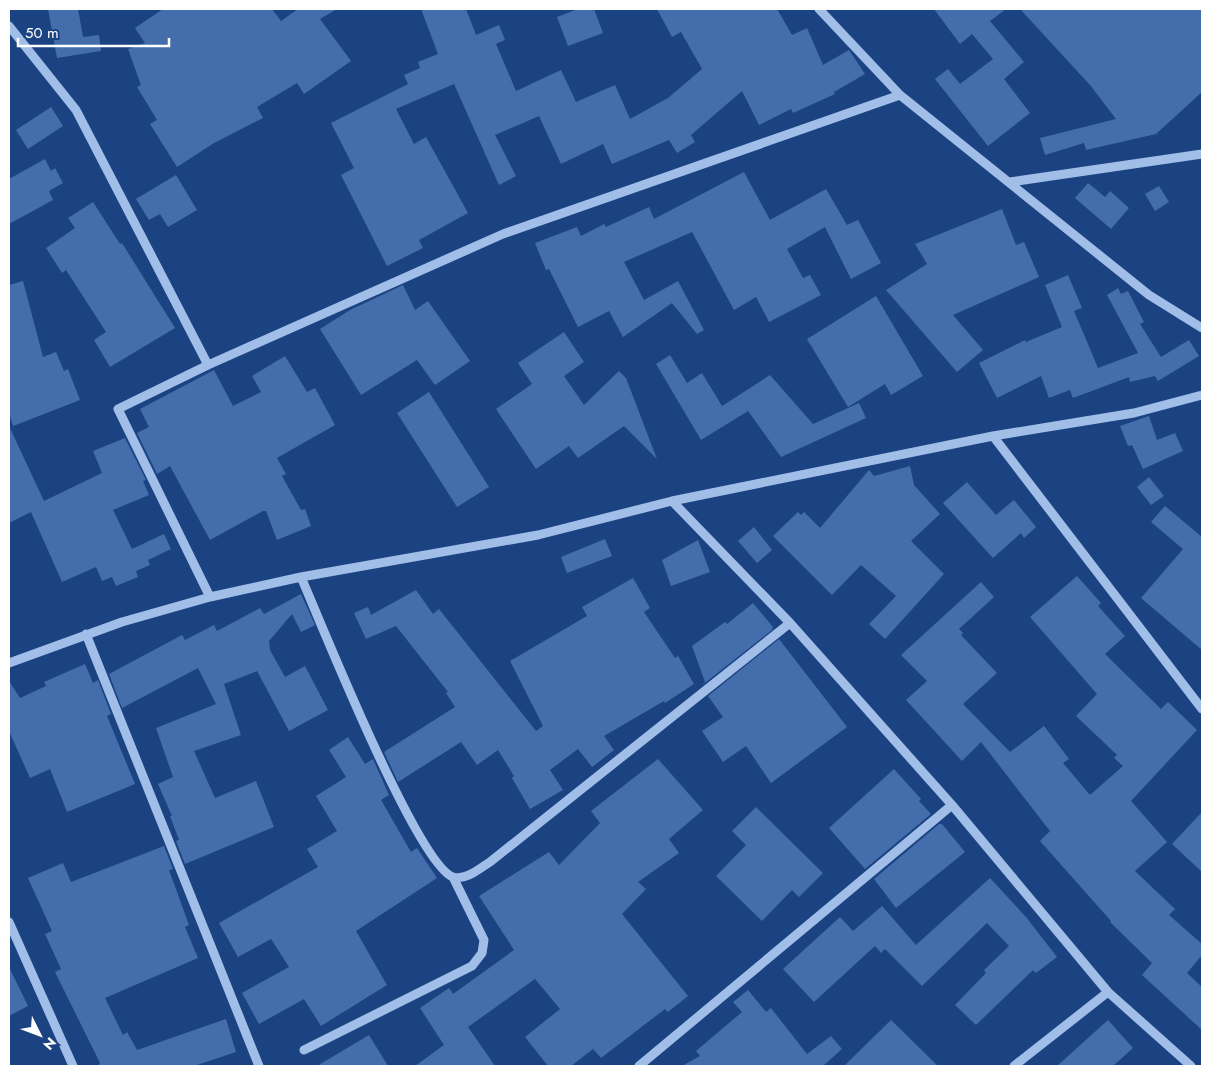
<svg xmlns="http://www.w3.org/2000/svg" width="1211" height="1075" viewBox="0 0 1211 1075" font-family="Jost,sans-serif">
	<style>
		.building { fill: #446dab }
		.lines { fill: none; stroke-linecap: round; stroke-linejoin: round }
		.minor { stroke: #a1bee9; stroke-width: 9 }
	</style>
	<rect width="100%" height="100%" fill="#1c4381"/>
	<!-- building -->
	<path class="building" d="M48,9H78L83,37L99,35L101,51L57,58Z
		M163,9H272L281,21L298,9H337L320,19L351,61L304,94L297,83L257,107L263,118L214,143L177,167L150,124L157,120L137,87L141,85L128,49L145,43L135,28Z
		M421,9H466L476,35L499,25L505,40L496,44L516,91L561,70L576,102L615,85L630,119L668,98L702,69L681,32L672,37L657,9H777L792,35L807,28L823,65L849,50L865,74L834,92L835,94L793,113L791,109L759,125L742,91L691,135L695,142L677,153L669,140L612,164L603,144L561,164L539,116L495,135L516,176L499,185L454,84L396,109L414,144L426,137L468,213L419,240L423,248L387,266L341,175L354,168L331,123L408,84L404,75L420,68L418,62L438,54Z
		M578,9H594L603,33L568,46L557,17Z
		M934,9H1006L990,21L1024,62L1004,79L1030,113L988,146L935,79L948,69L960,84L993,59L972,34L960,44Z
		M1020,9H1202V92L1156,134L1086,150L1084,143L1045,155L1040,138L1116,119L1090,85Z
		M51,107L63,126L28,149L16,130Z
		M45,159L51,171L55,168L63,183L49,191L53,200L9,224V179Z
		M744,172L770,220L826,189L847,225L858,220L881,263L851,279L825,227L787,249L803,278L810,275L821,295L769,322L756,297L734,310L692,232L624,262L644,300L678,281L704,330L697,334L672,303L623,337L609,311L578,327L549,269L546,270L535,243L577,227L581,236L604,224L606,227L649,207L654,219Z
		M176,175L197,210L168,227L160,214L149,220L136,199Z
		M1088,183L1105,197L1110,191L1129,208L1111,229L1075,198Z
		M1159,186L1169,202L1155,211L1145,194Z
		M93,202L120,244L122,243L175,328L110,367L94,340L106,332L66,270L62,273L46,248L75,228L68,218Z
		M1002,209L1016,245L1024,242L1039,277L953,315L983,350L957,372L886,290L927,264L915,244Z
		M1068,275L1082,308L1074,311L1098,368L1138,353L1107,295L1118,288L1121,294L1128,291L1144,322L1140,324L1161,357L1189,340L1199,356L1158,381L1155,376L1130,382L1129,377L1073,398L1070,390L1049,398L1041,376L997,398L979,363L1025,340L1026,342L1062,327L1045,285Z
		M23,281L43,357L56,352L64,371L68,369L80,400L13,426L9,413V285Z
		M403,285L415,310L428,301L470,361L435,385L417,360L361,395L320,329L350,310Z
		M876,296L923,376L891,395L885,384L848,407L807,339Z
		M564,332L584,362L564,376L584,405L619,371L626,378L657,459L624,426L578,458L569,446L536,469L496,409L532,384L518,363Z
		M670,355L687,383L702,373L722,406L770,375L813,424L859,403L866,418L781,457L748,411L701,440L656,364Z
		M285,356L307,392L315,388L335,425L277,458L286,474L282,476L301,510L305,509L311,526L277,540L266,511H263L210,540L170,466L157,474L137,433L149,427L140,409L214,370L233,406L261,392L252,376Z
		M429,392L489,487L457,507L397,413Z
		M1149,416L1157,440L1175,433L1183,451L1143,469L1132,445L1128,446L1120,426Z
		M9,426L44,501L102,473L93,451L125,438L146,480L143,481L149,495L113,510L132,549L164,534L171,549L148,560L150,565L136,571L138,577L116,586L112,577L102,581L96,567L62,582L31,512L9,523Z
		M910,466L914,485L940,514L911,541L944,574L885,639L869,624L896,596L861,565L832,595L773,536L798,512L801,515L804,512L820,528L869,470L874,476Z
		M1149,477L1164,496L1151,505L1137,487Z
		M967,482L996,515L1014,500L1036,527L1024,538L1021,533L993,558L943,503Z
		M1165,506L1202,537V650L1141,598L1183,549L1151,522Z
		M754,527L772,550L757,563L738,541Z
		M605,539L612,556L567,573L561,557Z
		M698,540L710,572L671,586L662,560Z
		M1077,576L1101,603L1098,606L1125,636L1105,654L1161,709L1168,702L1197,730L1131,801L1167,842L1135,871L1175,909L1169,915L1202,944V955L1187,973L1202,987V1030L1142,975L1152,963L1110,922L1111,921L1040,841L1050,831L981,742L962,761L906,700L927,681L901,655L981,582L994,597L959,629L963,633L961,635L997,673L963,704L1010,752L1044,726L1069,759L1063,763L1090,795L1123,766L1114,758L1117,755L1076,716L1097,694L1030,617Z
		M633,578L650,608L644,612L675,658L678,656L694,684L665,703L664,701L604,736L614,750L592,767L578,749L550,770L563,790L530,809L512,778L514,776L498,750L477,765L461,742L398,782L384,752L455,707L446,693L448,692L396,626L366,639L354,613L368,607L371,615L416,590L433,614L439,609L536,731L543,726L510,661L587,616L582,607Z
		M301,594L315,625L301,632L292,614L269,641L270,650L285,677L305,666L328,710L289,731L257,671L224,684L241,735L194,751L215,798L256,781L274,827L185,864L176,841L179,840L170,816H172L158,784L173,777L156,728L216,704L198,668L122,708L109,674L182,635L185,640L214,625L217,631L260,608L264,614Z
		M753,603L773,627L772,630L701,686L705,682L692,646L725,622L727,624Z
		M779,639L847,727L771,783L746,746L723,762L702,731L723,717L708,696Z
		M85,664L93,683L98,680L111,714L107,716L135,784L67,812L50,769L30,778L9,731V681L20,698L46,686L44,682Z
		M348,737L365,764L373,759L389,795L381,800L411,852L417,848L437,878L356,931L387,985L321,1026L304,999L259,1024L242,993L289,967L271,939L238,957L219,923L318,867L307,849L337,831L316,796L346,777L329,750Z
		M658,759L703,810L669,839L679,853L638,882L646,889L622,914L688,996L668,1012L665,1009L601,1058L593,1049L571,1066H548L525,1037L560,1009L535,979L468,1027L495,1066H415L444,1045L420,1008L449,988L453,994L514,950L479,896L549,852L559,865L600,823L591,811Z
		M894,769L921,799L919,801L931,814L865,869L829,828Z
		M756,807L823,873L799,897L792,890L762,921L716,876L746,845L732,831Z
		M1202,812V872L1172,844Z
		M939,824H942L965,852L896,908L874,879Z
		M164,846L173,869L169,870L189,925L185,927L198,958L105,998L123,1035L127,1032L137,1050L226,1019L236,1052L194,1066H98L100,1063L55,972L61,969L45,934L52,931L28,878L63,863L71,882Z
		M990,878L1026,917L1057,957L1036,973L1033,970L976,1025L955,1005L986,973L984,970L1009,946L987,923L922,986L885,949L881,953L875,946L814,1002L783,969L840,917L853,931L882,906L916,945Z
		M9,967L28,1006L9,1016Z
		M748,990L766,1012L771,1008L807,1054L831,1036L842,1049L823,1066H682L700,1056L696,1051L742,1012L733,1002Z
		M891,1020L938,1066H844Z
		M1108,1020L1133,1048L1113,1066H1057Z
		M369,1035L388,1066H317Z"/>
	<g class="lines">
		<!-- minor -->
		<path class="minor" d="M819,9L900,95L1149,295L1202,328
			M9,26L76,110L208,365
			M1010,182L1202,154
			M993,436L1202,709
			M672,501L790,623L952,805L1108,992L1191,1066
			M301,577C321,623 417,864 453,877C466,881 480,868 490,862L790,623
			M210,597L118,409L208,365L503,234L900,95
			M86,634L259,1066
			M9,663L122,622L210,597L301,577L538,535L672,501L993,436L1134,413L1202,395
			M9,922L73,1066
			M304,1050L472,966L482,953L484,940L453,877
			M639,1066L952,805
			M1014,1066L1108,992"/>
	</g>
	<!-- border -->
	<rect width="1211" height="1075" fill="none" stroke="#ffffff" stroke-width="20"/>
	<!-- north arrow -->
	<g transform="translate(40 1035) rotate(132)" stroke="#1c4381" stroke-width="4" paint-order="stroke">
	<path d="M0-4L9 19L0 12L-9 19Z" fill="#ffffff"/>
	<text y="-8" font-size="14" font-weight="bold" text-anchor="middle" fill="#ffffff">N</text>
	</g>
	<!-- scale -->
	<path d="M18 38v8h151v-8" fill="none" stroke="#ffffff" stroke-width="2.5"/>
	<text x="25" y="38" font-size="15" fill="#ffffff" stroke="#1c4381" stroke-width="4" paint-order="stroke">50 m</text>
</svg>
